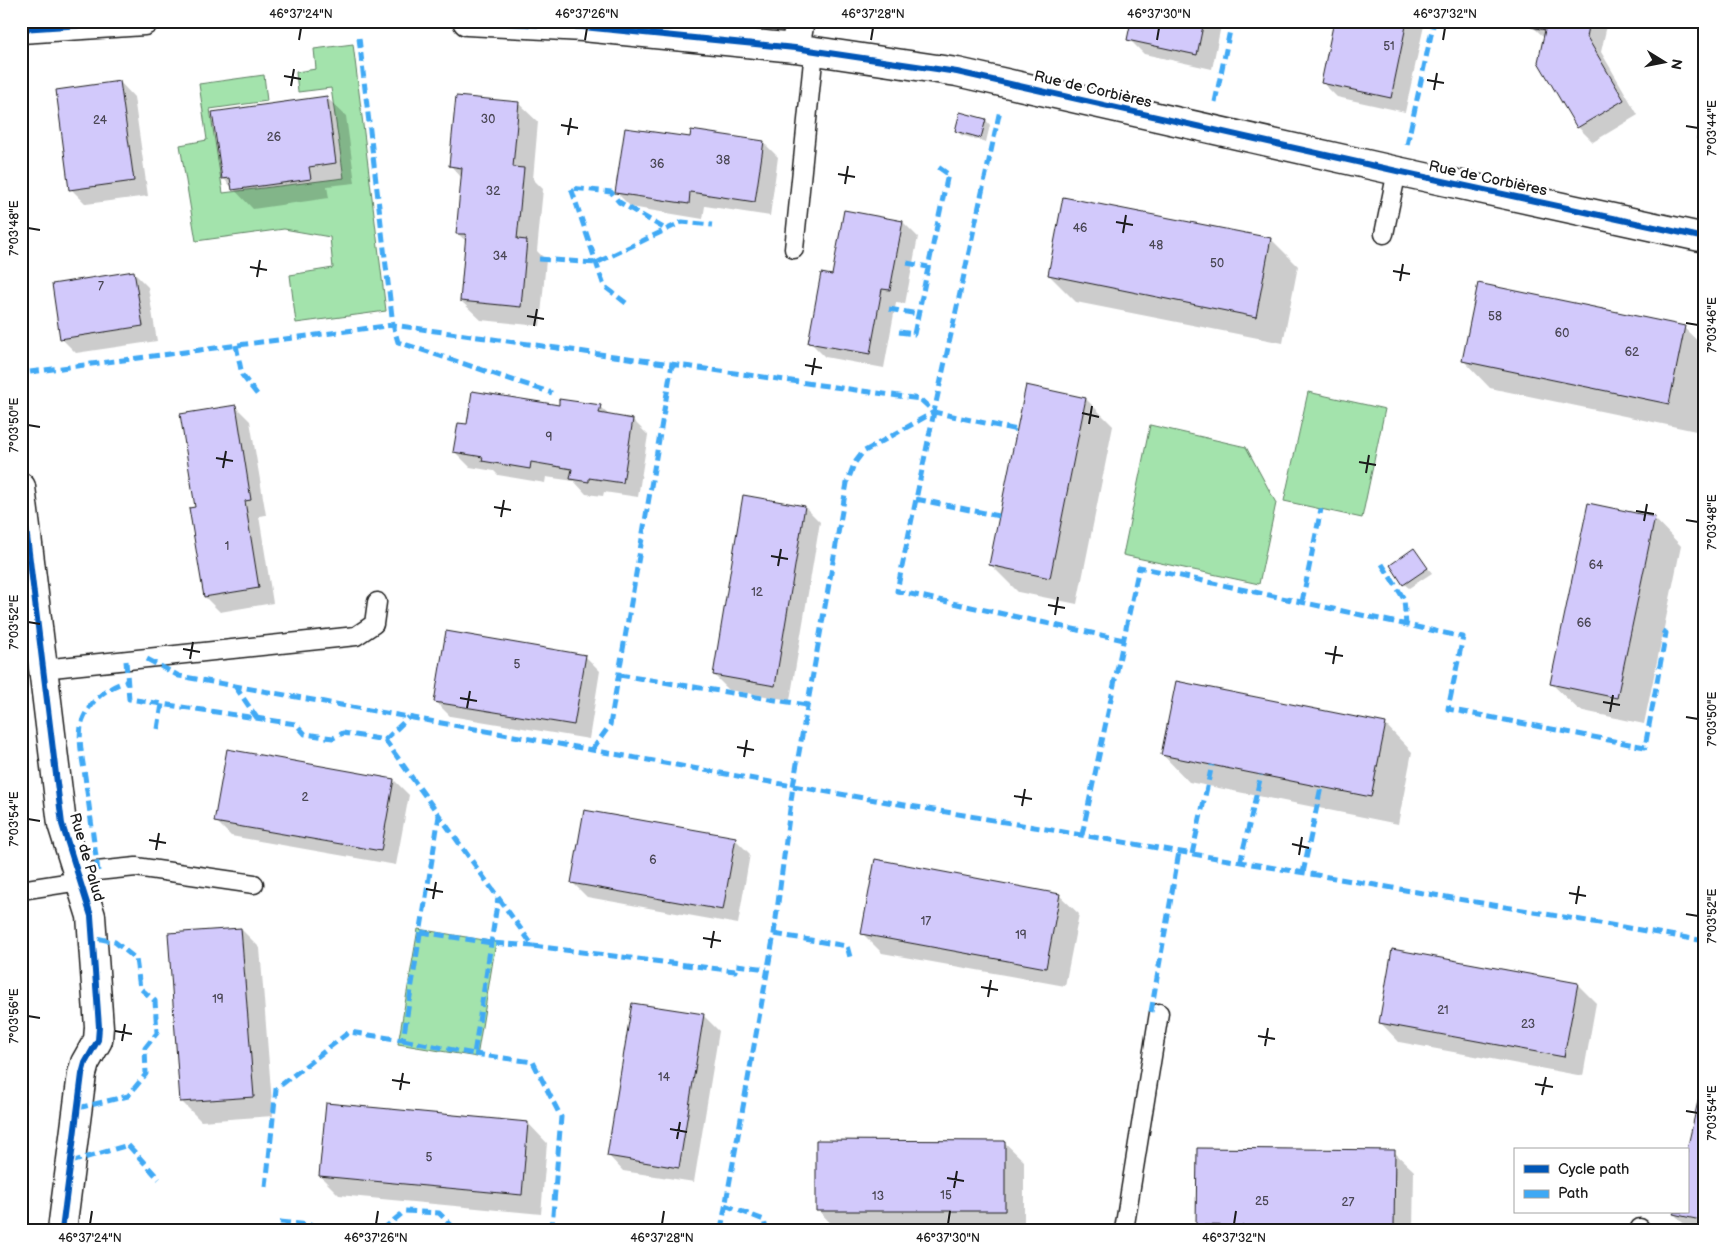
<svg xmlns="http://www.w3.org/2000/svg" width="1726" height="1251" viewBox="0 0 1726 1251" font-family="'Balsamiq Sans',sans-serif">
	<style>
		.green { fill: #a3e3ac; stroke: #608064 }
		.shadow { fill: #0003 }
		.building { fill: #d2c9fb; stroke: #1c1c1c }
		.lines { fill: none; stroke-linecap: round; stroke-linejoin: round }
		.service-casing { stroke: #1c1c1c; stroke-width: 21 }
		.minor-casing { stroke: #1c1c1c; stroke-width: 31 }
		.service { stroke: #fff; stroke-width: 18 }
		.minor { stroke: #fff; stroke-width: 28 }
		.quiet { stroke: #3fa9f5; stroke-width: 5; stroke-dasharray: 10 5; stroke-linecap: butt }
		.cycleway-casing { stroke: #fff; stroke-width: 9 }
		.cycleway { stroke: #0057b8; stroke-width: 6 }
		.ticks { fill: none; stroke: #1c1c1c; stroke-width: 2 }
		.labels { text-anchor: middle; stroke-width: 5; stroke-linejoin: round; paint-order: stroke }
		.number-label { font-size: 12px; fill: #4a4754 }
		.street-label { font-size: 15px; fill: #1c1c1c; stroke: #fff }
		.neatline { fill: none; stroke: #1c1c1c; stroke-width: 2 }
		.ticks-label { font-size: 12px; text-anchor: middle; fill: #1c1c1c }
	</style>
	<rect width="100%" height="100%" fill="#fff"/>
	<filter id="ink" filterUnits="userSpaceOnUse"><feTurbulence type="fractalNoise" baseFrequency=".02" numOctaves="2"/><feDisplacementMap in="SourceGraphic" scale="10" xChannelSelector="R" yChannelSelector="G"/><feConvolveMatrix kernelMatrix="1 2 1 2 8 2 1 2 1" color-interpolation-filters="sRGB"/></filter>
	<g filter="url(#ink)">
		<!-- green -->
		<path class="green" d="M353,44L386,311L296,323L290,275L333,268L330,237L284,229L196,241L180,145L207,140L199,84L264,75L267,101L210,109L223,193L344,178L331,88L298,92L296,72L316,69L314,49Z
			M1308,392L1385,409L1362,518L1284,501Z
			M1150,425L1246,447L1276,503L1259,584L1123,555Z
			M418,929L496,942L477,1057L398,1044Z"/>
		<!-- shadow -->
		<path class="shadow" d="M1015,21H1036L1034,27Z
			M1133,21H1222L1212,69L1144,54L1129,39Z
			M1336,21H1425L1405,112L1337,97L1322,82Z
			M1534,21H1608L1601,52L1638,115L1593,142L1578,127L1545,38L1533,27Z
			M120,82L134,97L148,196L86,204L71,189Z
			M326,97L346,116L355,183L327,186L329,198L253,209L223,178Z
			M518,103L538,122L533,179L543,189L537,251L546,260L540,326L481,320L461,301L467,242L457,233L462,178L451,166Z
			M986,120L990,125L986,142L961,135L957,131Z
			M691,139L763,142L778,157L770,216L705,206L703,219L631,207L616,192Z
			M1064,198L1271,239L1298,266L1283,343L1076,302L1049,275Z
			M903,222L918,237L905,304L896,303L884,368L825,357L810,342L833,276Z
			M133,272L148,287L157,341L76,353L61,338Z
			M1684,328L1705,348V389L1696,431L1490,388L1463,360Z
			M1086,399L1113,426L1077,604L1018,592L991,565Z
			M235,406L250,421L266,515L259,516L273,603L220,612L205,597L197,508Z
			M560,406L600,407L610,416L633,420L648,435L638,497L604,492L603,496L586,494L574,481L546,477L545,483L498,475L494,471L470,467L455,452L468,426Z
			M805,507L820,522L790,700L729,690L714,675Z
			M1654,518L1681,546L1644,724L1579,710L1551,683Z
			M1414,550L1432,573L1409,588L1404,584Z
			M585,656L600,671L589,739L450,716L435,701Z
			M1385,724L1412,752L1398,824L1189,782L1162,754Z
			M394,780L409,795L396,865L231,836L216,821Z
			M735,839L750,854L738,924L587,897L572,882Z
			M1059,895L1079,914L1065,986L882,953L862,933Z
			M241,929L260,948L273,1116L201,1121L182,1102Z
			M1577,984L1596,1003L1583,1076L1399,1042L1380,1022Z
			M704,1016L719,1031L694,1182L623,1171L609,1156Z
			M1705,1076V1230H1690L1674,1214L1687,1212Z
			M21,1095L26,1100L21,1128Z
			M528,1123L547,1143L541,1214L339,1195L320,1176Z
			M1004,1142L1024,1161V1230H837L818,1210Z
			M1394,1152L1414,1171L1413,1230H1202L1197,1225Z"/>
		<!-- building -->
		<path class="building" d="M1131,21H1204L1197,55L1127,40Z
			M1334,21H1407L1391,98L1321,83Z
			M1533,21H1590L1587,37L1624,100L1577,128L1538,62L1545,30L1531,27Z
			M120,81L134,181L69,190L56,90Z
			M327,96L336,163L309,167L311,179L232,190L230,178L222,179L212,112Z
			M456,96L519,102L513,167L524,168L517,239L527,240L521,307L460,301L466,234H456L462,168L449,166Z
			M1705,100V141L1697,139Z
			M960,112L986,119L981,138L955,131Z
			M625,128L690,137L691,130L764,141L755,202L690,192L689,204L615,193Z
			M1063,197L1271,238L1256,317L1048,275Z
			M844,210L903,221L890,290L882,289L870,354L808,343L821,273L832,275Z
			M134,271L143,326L60,339L52,284Z
			M1478,283L1685,326L1669,404L1462,361Z
			M1026,385L1086,398L1050,578L989,565Z
			M472,391L559,405V399L601,405L599,413L633,419L623,483L589,478V482L570,479L572,469L531,462L530,469L482,461L483,457L453,452L458,423L467,424Z
			M236,405L251,500L245,501L259,588L204,597L189,508L195,507L180,414Z
			M743,495L805,506L775,686L713,675Z
			M1588,503L1655,517L1617,698L1550,684Z
			M1414,548L1428,568L1403,585L1390,565Z
			M446,631L586,655L574,725L434,702Z
			M1176,681L1386,723L1371,797L1161,755Z
			M227,749L394,779L381,851L214,822Z
			M584,810L736,837L723,910L571,883Z
			M875,859L1060,894L1046,968L861,934Z
			M241,928L254,1097L180,1102L168,933Z
			M1392,949L1578,983L1564,1057L1379,1023Z
			M632,1003L704,1014L679,1168L607,1156Z
			M1705,1070V1221L1673,1214L1674,1212H1687V1150Z
			M326,1103L528,1122L522,1195L319,1176Z
			M816,1140L1005,1141V1211H816Z
			M1197,1148L1395,1150L1394,1228L1196,1225Z"/>
		<g class="lines">
			<defs>
				<path id="service" d="M1384,234L1397,171
					M794,249L814,51
					M43,669L356,636L374,624L377,602
					M77,873L136,867L254,884
					M21,890L79,881
					M1124,1230L1159,1013
					M1640,1230V1228"/>
				<path id="minor" d="M467,21L583,27L795,48L957,72L1397,171L1705,238
					M21,29L144,21
					M795,48L800,21
					M21,487L62,824L91,916L99,1027L98,1040L85,1063L82,1074L62,1230"/>
			</defs>
			<!-- service casing -->
			<use href="#service" class="service-casing"/>
			<!-- minor casing -->
			<use href="#minor" class="minor-casing"/>
			<!-- service -->
			<use href="#service" class="service"/>
			<!-- minor -->
			<use href="#minor" class="minor"/>
			<!-- quiet -->
			<path class="quiet" d="M359,38L393,325L398,342L552,393
				M1215,102L1232,21
				M1407,145L1434,21
				M539,259L596,263L682,222L712,225
				M907,263L928,267
				M626,303L604,286L571,188L611,192L619,202L667,230
				M889,309L918,314
				M899,332L914,334L948,174L938,167
				M236,345L242,375L260,398
				M30,372L393,325L920,399L934,412L1017,430
				M934,412L897,591L1124,640
				M916,499L999,516
				M1382,564L1404,599L1406,625
				M1302,602L1321,509
				M147,659L179,676L235,686L793,786L1705,941
				M126,661L129,699L162,704
				M619,675L807,705
				M235,686L257,718
				M158,729L162,704L296,724L305,734L333,738L343,733L385,740L533,946L735,971L736,965L767,969
				M385,740L409,717
				M592,750L610,725L672,364
				M1082,835L1139,567L1463,637L1448,709L1645,747L1666,633L1659,629
				M1192,854L1212,765
				M1240,863L1261,775
				M98,871C94,842 90,813 86,784C84,764 76,738 83,719C91,699 108,687 128,681
				M1303,873L1321,787
				M421,932L491,943L533,946
				M774,934L847,946L850,957
				M1151,1012L1179,852
				M403,1040L474,1054L498,898
				M474,1054L533,1062L561,1117L552,1227L548,1230
				M78,1108L128,1096L146,1074L145,1048L157,1033L155,1001L140,988L136,959L115,942L92,937
				M71,1162L128,1145L159,1179
				M266,1187L276,1089L349,1032L403,1040L439,816
				M725,1205L764,1220L766,1230
				M280,1222L357,1230
				M382,1230L405,1211L439,1213L456,1230
				M721,1230L774,934L793,786L847,483L854,464L863,452L934,412L1000,110"/>
			<defs>
				<path id="cycleway" d="M467,21L583,27L795,48L957,72L1397,171L1705,238
					M21,29L144,21
					M21,487L62,824L91,916L99,1027L98,1040L85,1063L82,1074L62,1230"/>
			</defs>
			<!-- cycleway casing -->
			<use href="#cycleway" class="cycleway-casing"/>
			<!-- cycleway -->
			<use href="#cycleway" class="cycleway"/>
		</g>
	</g>
	<!-- ticks -->
	<path class="ticks" d="M299,40L301,28M585,40L587,28M871,40L873,28M1157,40L1159,28M1443,40L1445,28M284,76L301,79M1427,80L1444,83M291,86L294,69M1434,90L1437,73M561,125L578,128M1686,126L1698,128M568,135L571,118M838,174L855,177M845,184L848,166M1116,222L1133,225M28,228L40,230M1123,233L1126,215M250,267L267,270M1393,271L1410,274M257,277L260,260M1400,281L1403,264M527,316L544,319M1686,323L1698,325M534,326L537,309M805,365L822,368M812,375L815,358M1082,413L1099,417M1089,424L1092,406M28,425L40,427M216,458L233,461M1359,462L1376,465M223,468L226,451M1366,473L1369,455M494,507L511,510M1636,511L1654,514M501,517L504,500M1686,520L1698,522M1644,521L1647,504M771,556L788,559M778,566L781,549M1048,605L1065,608M1055,615L1058,597M28,622L40,624M183,649L200,652M1325,653L1343,656M190,659L193,642M1333,664L1336,646M460,698L477,701M1603,702L1620,705M467,708L470,691M1610,712L1613,695M1686,717L1698,719M737,747L754,750M744,757L747,740M1014,796L1032,799M1022,806L1025,789M28,819L40,821M149,840L166,843M1292,844L1309,848M156,850L159,833M1299,855L1302,837M426,889L443,892M1569,893L1586,896M433,899L436,882M1576,904L1579,886M1686,914L1698,916M703,938L721,941M711,948L714,931M981,987L998,990M988,997L991,980M28,1016L40,1018M115,1031L132,1034M1258,1036L1275,1039M122,1041L125,1024M1265,1046L1268,1028M392,1080L410,1083M1535,1084L1553,1087M400,1090L403,1073M1542,1095L1546,1077M1686,1111L1698,1113M670,1129L687,1132M677,1139L680,1122M947,1178L964,1181M954,1188L957,1171M90,1224L92,1211M376,1224L378,1211M662,1224L664,1211M948,1224L950,1211M1234,1224L1236,1211"/>
	<g class="labels">
		<!-- number labels -->
		<g class="number-label">
			<text x="1389" y="50">51</text>
			<text x="488" y="123">30</text>
			<text x="100" y="124">24</text>
			<text x="274" y="141">26</text>
			<text x="723" y="164">38</text>
			<text x="657" y="168">36</text>
			<text x="493" y="195">32</text>
			<text x="1080" y="232">46</text>
			<text x="1156" y="249">48</text>
			<text x="500" y="260">34</text>
			<text x="1217" y="267">50</text>
			<text x="101" y="290">7</text>
			<text x="1495" y="320">58</text>
			<text x="1562" y="337">60</text>
			<text x="1632" y="356">62</text>
			<text x="549" y="441">9</text>
			<text x="227" y="550">1</text>
			<text x="1596" y="569">64</text>
			<text x="757" y="596">12</text>
			<text x="1584" y="627">66</text>
			<text x="517" y="668">5</text>
			<text x="305" y="801">2</text>
			<text x="653" y="864">6</text>
			<text x="926" y="925">17</text>
			<text x="1021" y="939">19</text>
			<text x="218" y="1003">19</text>
			<text x="1443" y="1014">21</text>
			<text x="1528" y="1028">23</text>
			<text x="664" y="1081">14</text>
			<text x="429" y="1161">5</text>
			<text x="946" y="1199">15</text>
			<text x="878" y="1200">13</text>
			<text x="1262" y="1205">25</text>
			<text x="1348" y="1206">27</text>
		</g>
		<!-- street labels -->
		<g class="street-label">
			<text transform="translate(1093 89) rotate(13)" y="5">Rue de Corbières</text>
			<text transform="translate(1488 178) rotate(12)" y="5">Rue de Corbières</text>
			<text transform="translate(87 857) rotate(74)" y="5">Rue de Palud</text>
		</g>
	</g>
	<!-- margin -->
	<rect width="1726" height="1251" fill="none" stroke="#fff" stroke-width="55"/>
	<!-- legend -->
	<rect x="1514" y="1148" width="175" height="65" fill="#ffffff" stroke="#a4a4a4"/>
	<rect x="1524" y="1165" width="25" height="8" fill="#0057b8" stroke="#a4a4a4"/>
	<text x="1558" y="1174" font-size="15" fill="#1c1c1c">Cycle path</text>
	<rect x="1524" y="1190" width="25" height="8" fill="#3fa9f5" stroke="#a4a4a4"/>
	<text x="1558" y="1198" font-size="15" fill="#1c1c1c">Path</text>
	<!-- north arrow -->
	<g transform="translate(1664 62) rotate(100)" stroke="#ffffff" stroke-width="4" paint-order="stroke">
	<path d="M0-4L9 19L0 12L-9 19Z" fill="#1c1c1c"/>
	<text y="-8" font-size="14" font-weight="bold" text-anchor="middle" fill="#1c1c1c">N</text>
	</g>
	<rect x="28" y="28" width="1670" height="1196" class="neatline"/>
	<g class="ticks-label">
		<text x="301" y="18">46°37'24"N</text>
		<text x="587" y="18">46°37'26"N</text>
		<text x="873" y="18">46°37'28"N</text>
		<text x="1159" y="18">46°37'30"N</text>
		<text x="1445" y="18">46°37'32"N</text>
		<text transform="translate(1712 128) rotate(-90)" y="4">7°03'44"E</text>
		<text transform="translate(14 228) rotate(-90)" y="4">7°03'48"E</text>
		<text transform="translate(1712 325) rotate(-90)" y="4">7°03'46"E</text>
		<text transform="translate(14 425) rotate(-90)" y="4">7°03'50"E</text>
		<text transform="translate(1712 522) rotate(-90)" y="4">7°03'48"E</text>
		<text transform="translate(14 622) rotate(-90)" y="4">7°03'52"E</text>
		<text transform="translate(1712 719) rotate(-90)" y="4">7°03'50"E</text>
		<text transform="translate(14 819) rotate(-90)" y="4">7°03'54"E</text>
		<text transform="translate(1712 916) rotate(-90)" y="4">7°03'52"E</text>
		<text transform="translate(14 1016) rotate(-90)" y="4">7°03'56"E</text>
		<text transform="translate(1712 1113) rotate(-90)" y="4">7°03'54"E</text>
		<text x="90" y="1242">46°37'24"N</text>
		<text x="376" y="1242">46°37'26"N</text>
		<text x="662" y="1242">46°37'28"N</text>
		<text x="948" y="1242">46°37'30"N</text>
		<text x="1234" y="1242">46°37'32"N</text>
	</g>
</svg>
